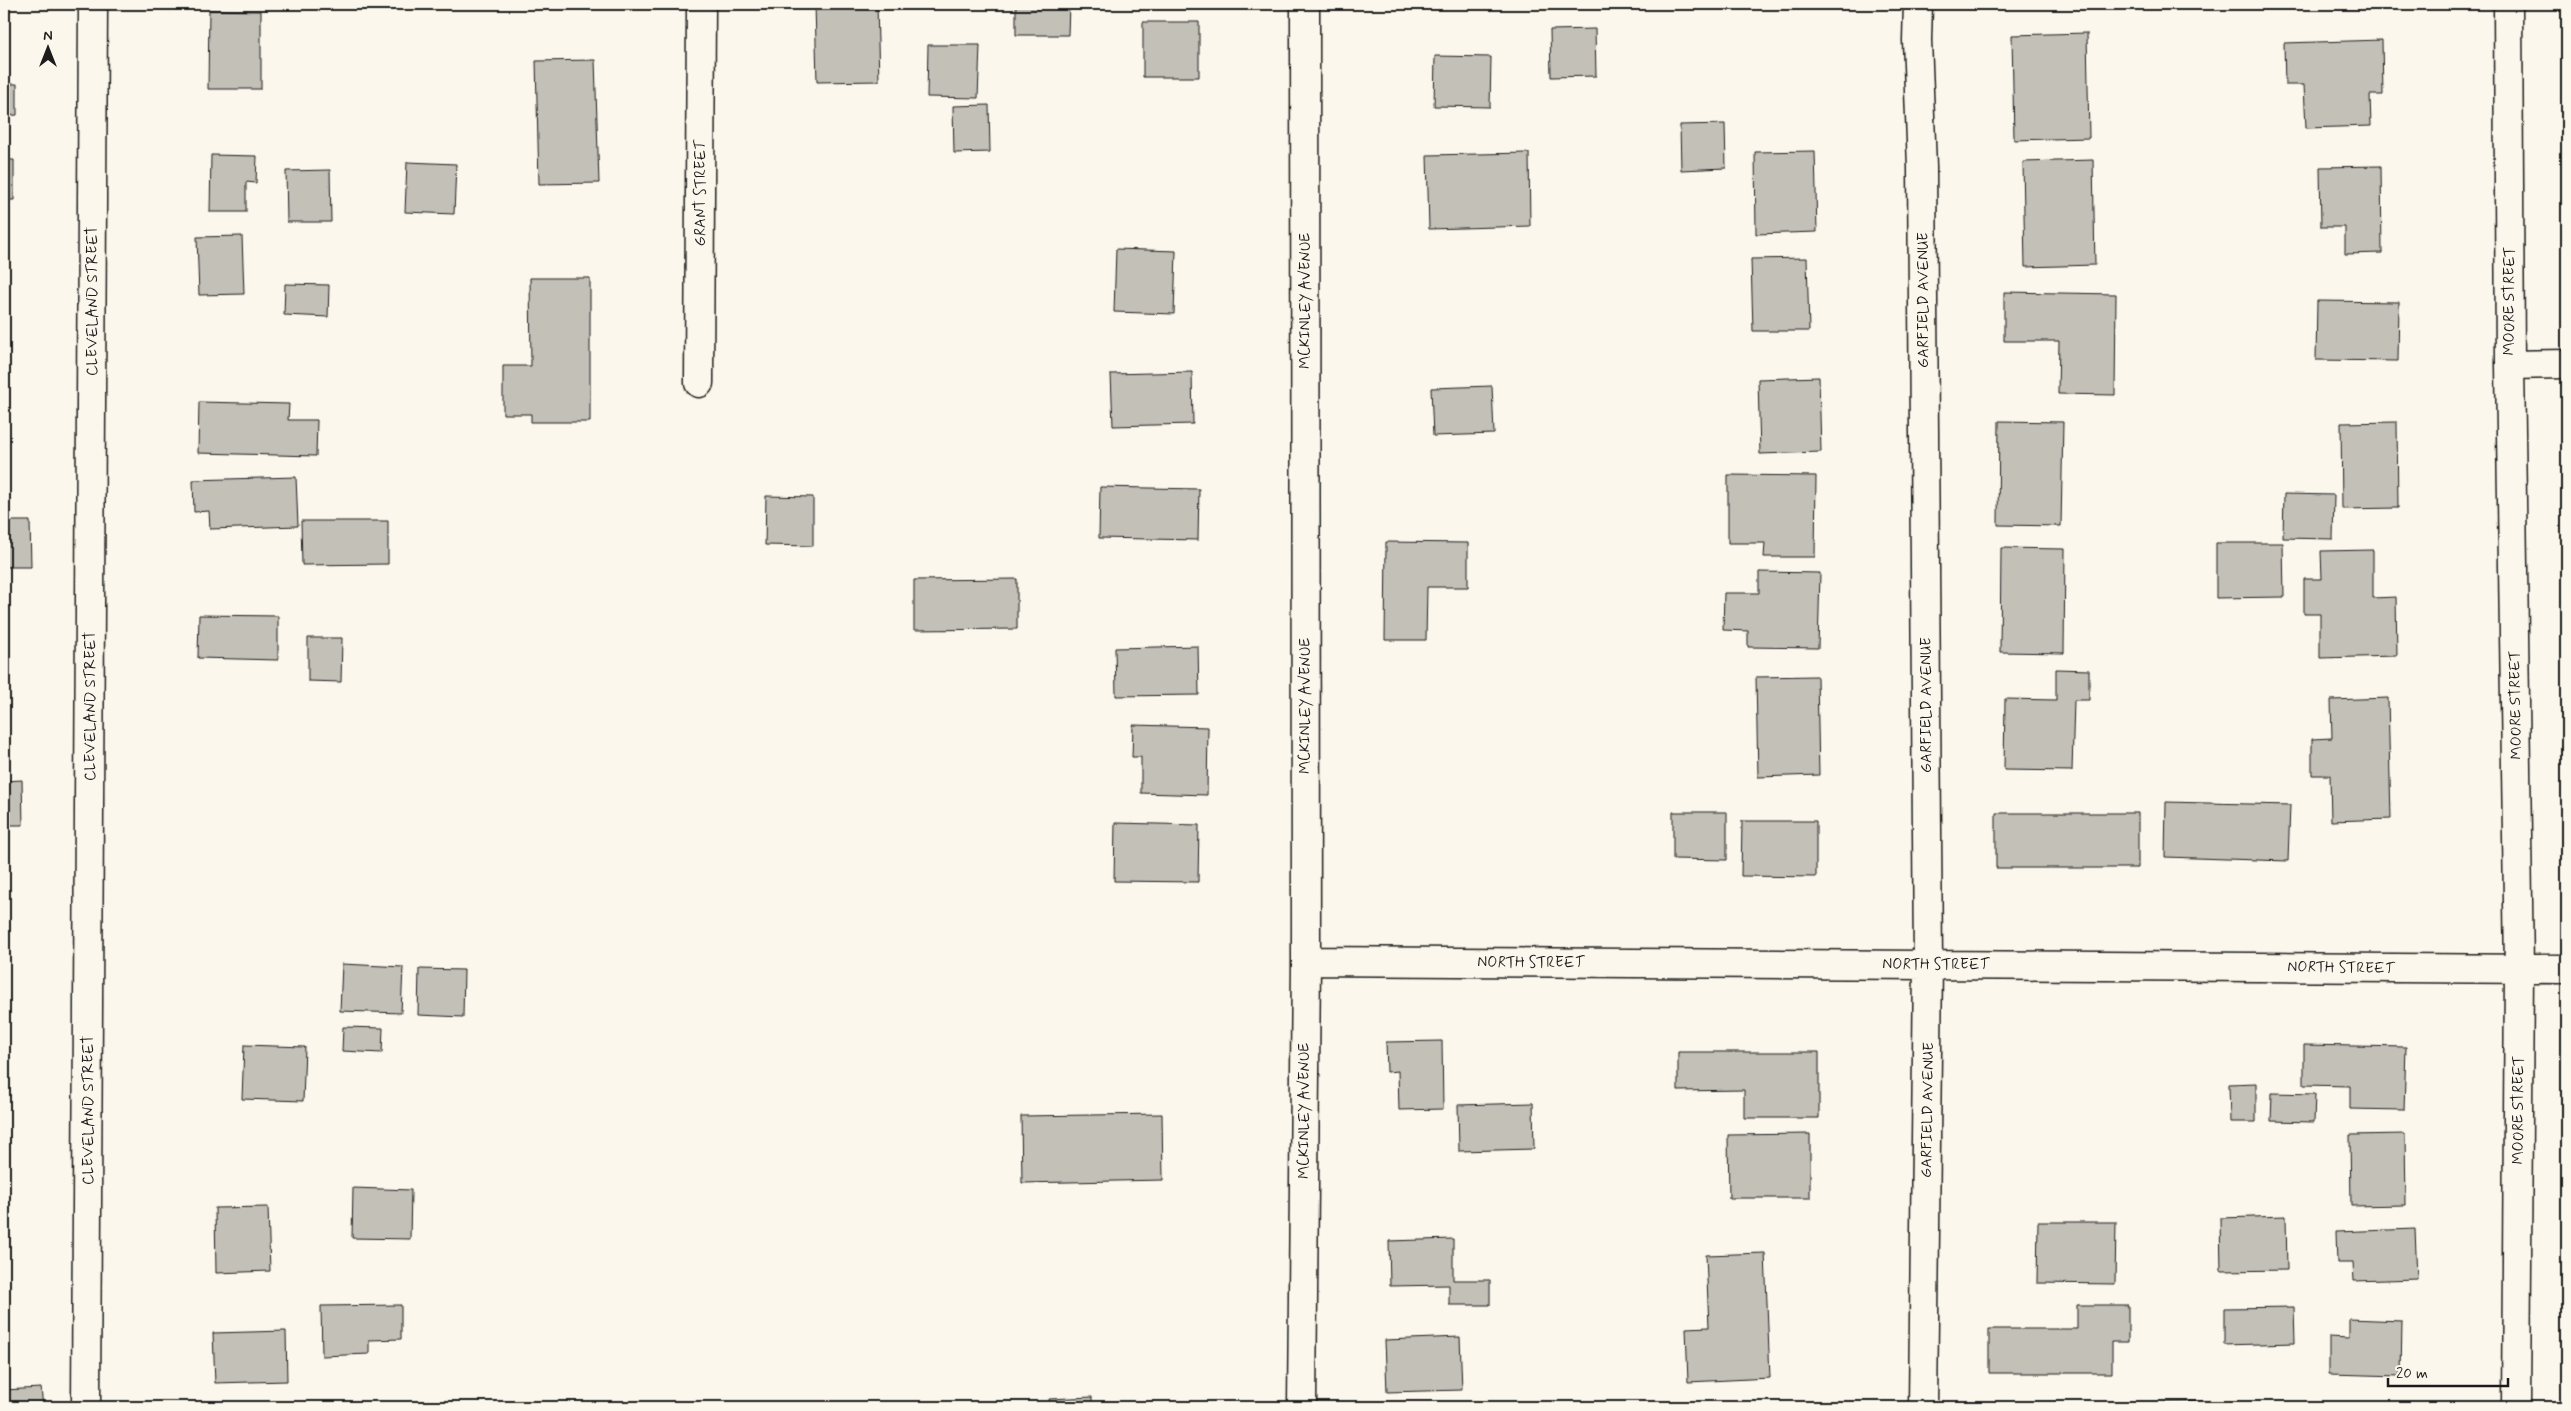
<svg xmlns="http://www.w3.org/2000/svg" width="2571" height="1411" viewBox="0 0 2571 1411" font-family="Mynerve,sans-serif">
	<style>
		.building { fill: #c3c0b8; stroke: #1c1c1c }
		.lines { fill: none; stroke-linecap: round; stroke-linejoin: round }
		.minor-casing { stroke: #1c1c1c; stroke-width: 31 }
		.minor { stroke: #fbf7ec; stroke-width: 28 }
		.labels { text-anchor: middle; stroke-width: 4; stroke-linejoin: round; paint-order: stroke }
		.street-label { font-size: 15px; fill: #1c1c1c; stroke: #fbf7ec }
	</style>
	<rect width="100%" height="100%" fill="#fbf7ec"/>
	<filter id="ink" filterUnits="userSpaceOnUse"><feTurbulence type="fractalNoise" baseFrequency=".02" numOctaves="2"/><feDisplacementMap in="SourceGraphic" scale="10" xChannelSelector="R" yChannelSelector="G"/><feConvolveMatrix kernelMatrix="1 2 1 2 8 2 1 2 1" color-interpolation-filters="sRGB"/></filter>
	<g filter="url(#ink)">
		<!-- building -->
		<path class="building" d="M815,4H877L879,81L817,82Z
			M1016,4H1069L1068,35H1016Z
			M2023,4H2074L2023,5Z
			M2333,4H2389V7L2334,9Z
			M209,10L261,11V89H208Z
			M1143,22H1199V77H1143Z
			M1595,29L1596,76L1551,77L1550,30Z
			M2087,33L2089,138L2014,140L2012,35Z
			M2382,40L2383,95H2370L2371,126L2306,128L2304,85H2285L2284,43Z
			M928,45H980L978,98L927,97Z
			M1435,56L1491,57L1490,107L1434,106Z
			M595,60L599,183L539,184L536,61Z
			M4,84H17V115L4,116Z
			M989,105L990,152L954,153L953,106Z
			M1725,124L1726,168L1681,170L1680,125Z
			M1815,151L1817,232L1756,234L1755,152Z
			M1529,153L1530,226L1429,229L1427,155Z
			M211,155L257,156L256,183L246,182V212H210Z
			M4,160H14V200H4Z
			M2093,160L2095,265L2025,267L2023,162Z
			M407,162L456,164L454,214L405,212Z
			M2381,166L2382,253L2345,254V227H2321L2320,167Z
			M330,170L331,222H287L286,171Z
			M242,236L244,294L199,295L197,237Z
			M1116,249L1176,251L1174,314L1114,312Z
			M1807,258L1809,331H1753L1751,259Z
			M530,278H590V422H531V414H503V366H531Z
			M285,284L329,285L328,317L284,315Z
			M2004,292L2116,294L2115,395L2058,394L2059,341H2004Z
			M2317,301L2399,302L2398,361L2316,360Z
			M1192,372L1193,424L1113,426L1111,374Z
			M1819,377L1821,452L1760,454L1758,379Z
			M1492,386L1494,434L1433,436L1431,388Z
			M199,402L289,404L288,420H317L316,456L198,453Z
			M1999,421L2063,422L2061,526L1998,525Z
			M2397,422L2398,508L2342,509L2341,423Z
			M1728,475L1816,476L1815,557H1764L1765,543H1728Z
			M296,477L298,526L210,529L209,511L194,512L193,480Z
			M1100,487L1199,489L1198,540L1099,538Z
			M2284,494L2334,495L2333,539L2283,538Z
			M766,496L813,497V546L765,545Z
			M4,521H30L31,567H4Z
			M301,521H388V564L302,565Z
			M1386,542L1468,543V587H1427L1426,640H1385Z
			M2216,543H2283L2284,597L2216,598Z
			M2001,548L2065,549L2064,653L2000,652Z
			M2373,550V598L2396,597L2397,656L2320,658V614H2304V579H2322L2321,551Z
			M1759,572L1820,573L1818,648L1748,647V631L1723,630L1724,593H1759Z
			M1017,579V629L914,630V580Z
			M199,615L278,616V660L198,658Z
			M308,638H342L341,682L308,681Z
			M1198,646L1199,695L1116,696L1115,648Z
			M2056,669L2089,670V700H2074L2072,771L2004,770L2005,699L2056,700Z
			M1817,676L1819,775L1758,777L1756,677Z
			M2388,698L2391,819L2331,821L2330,775H2312V739L2332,738L2331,700Z
			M1133,725L1208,727L1207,795L1141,793V757H1132Z
			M22,780L23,825H4V781Z
			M2166,802L2290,805L2288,861L2165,857Z
			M1673,812H1727V860L1673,859Z
			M1996,813H2138V868H1996Z
			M1742,821H1816V877L1741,876Z
			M1115,823L1199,825L1198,882L1114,881Z
			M342,964L403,967L401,1013L340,1011Z
			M419,969L464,970L463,1017L418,1015Z
			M343,1027L383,1028L382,1053L342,1051Z
			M1442,1041L1443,1109L1399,1110L1398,1071L1387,1072L1386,1042Z
			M244,1045L305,1047L303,1101L242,1099Z
			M2304,1045L2406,1047L2404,1110L2350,1109V1086L2304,1085Z
			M1678,1052H1819V1118H1744V1090L1678,1091Z
			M2256,1083V1122H2230L2229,1084Z
			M2272,1093L2315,1094L2314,1122L2271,1121Z
			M1533,1103L1534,1149L1459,1151L1458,1105Z
			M1162,1114L1163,1180L1022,1183L1021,1116Z
			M1810,1134V1198H1729L1728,1135Z
			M2405,1134L2406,1205L2351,1206L2350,1135Z
			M353,1188L411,1190L410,1239L352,1238Z
			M268,1207L270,1271L216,1273L215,1208Z
			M2286,1216L2287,1270L2221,1271L2220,1218Z
			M2038,1222H2116L2115,1284L2037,1283Z
			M2415,1229L2417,1279L2354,1281L2353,1263H2337L2336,1232Z
			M1453,1239V1280H1490V1305H1449V1285L1390,1286L1389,1241Z
			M1765,1253L1770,1378L1688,1382L1686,1328L1709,1327L1706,1255Z
			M401,1305V1339L369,1340V1354L322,1356L321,1306Z
			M2077,1305H2128V1342H2112V1373H1989V1329H2077Z
			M2294,1307L2295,1343L2224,1345V1308Z
			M2349,1319L2402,1321L2401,1376L2329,1374V1337L2349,1338Z
			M286,1331L287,1381L215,1383L213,1333Z
			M1460,1337L1462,1390L1387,1392L1385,1340Z
			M41,1388L43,1407H4V1390Z
			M1092,1397V1407H1050L1049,1399Z
			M2215,1401V1407H2166V1402Z"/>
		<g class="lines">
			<defs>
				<path id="minor" d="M1918,4L1917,40L1922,167L1928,964L1923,1407
					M2508,4L2510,365L2519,969L2516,1407
					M2510,365L2567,364
					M699,383L701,4
					M1306,961L2567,969
					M86,1407L93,4
					M1302,1407L1306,961L1305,4"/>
			</defs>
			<!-- minor casing -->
			<use href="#minor" class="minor-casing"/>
			<!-- minor -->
			<use href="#minor" class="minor"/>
		</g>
	</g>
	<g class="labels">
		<!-- street labels -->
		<g class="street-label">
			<text transform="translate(700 193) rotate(-90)" y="5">GRANT STREET</text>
			<text transform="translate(1923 300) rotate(-90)" y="5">GARFIELD AVENUE</text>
			<text transform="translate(92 301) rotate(-90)" y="5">CLEVELAND STREET</text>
			<text transform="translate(1305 301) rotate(-90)" y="5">MCKINLEY AVENUE</text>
			<text transform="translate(2509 301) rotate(-90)" y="5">MOORE STREET</text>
			<text transform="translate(1926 705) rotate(-90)" y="5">GARFIELD AVENUE</text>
			<text transform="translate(2515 705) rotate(-91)" y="5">MOORE STREET</text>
			<text transform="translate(90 706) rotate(-90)" y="5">CLEVELAND STREET</text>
			<text transform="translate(1305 706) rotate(-90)" y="5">MCKINLEY AVENUE</text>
			<text x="1531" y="967">NORTH STREET</text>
			<text x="1936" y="969">NORTH STREET</text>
			<text transform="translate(2341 967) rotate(1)" y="5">NORTH STREET</text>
			<text transform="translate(88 1110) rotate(-90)" y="5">CLEVELAND STREET</text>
			<text transform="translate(1927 1110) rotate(-89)" y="5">GARFIELD AVENUE</text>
			<text transform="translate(2518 1110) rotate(-90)" y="5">MOORE STREET</text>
			<text transform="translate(1304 1111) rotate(-90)" y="5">MCKINLEY AVENUE</text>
		</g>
	</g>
	<!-- margin -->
	<rect width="2571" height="1411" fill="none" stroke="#fbf7ec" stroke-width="20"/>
	<rect x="10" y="10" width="2551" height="1391" fill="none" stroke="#1c1c1c" stroke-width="2" filter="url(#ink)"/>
	<!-- north arrow -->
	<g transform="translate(48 48)" stroke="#fbf7ec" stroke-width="4" paint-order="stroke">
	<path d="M0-4L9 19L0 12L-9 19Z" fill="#1c1c1c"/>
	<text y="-8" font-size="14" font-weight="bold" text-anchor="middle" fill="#1c1c1c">N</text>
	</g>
	<!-- scale -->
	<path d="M2388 1378v8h120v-8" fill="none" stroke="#1c1c1c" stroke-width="2.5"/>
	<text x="2396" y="1378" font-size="15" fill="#1c1c1c" stroke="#fbf7ec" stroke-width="4" paint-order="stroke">20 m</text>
</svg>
